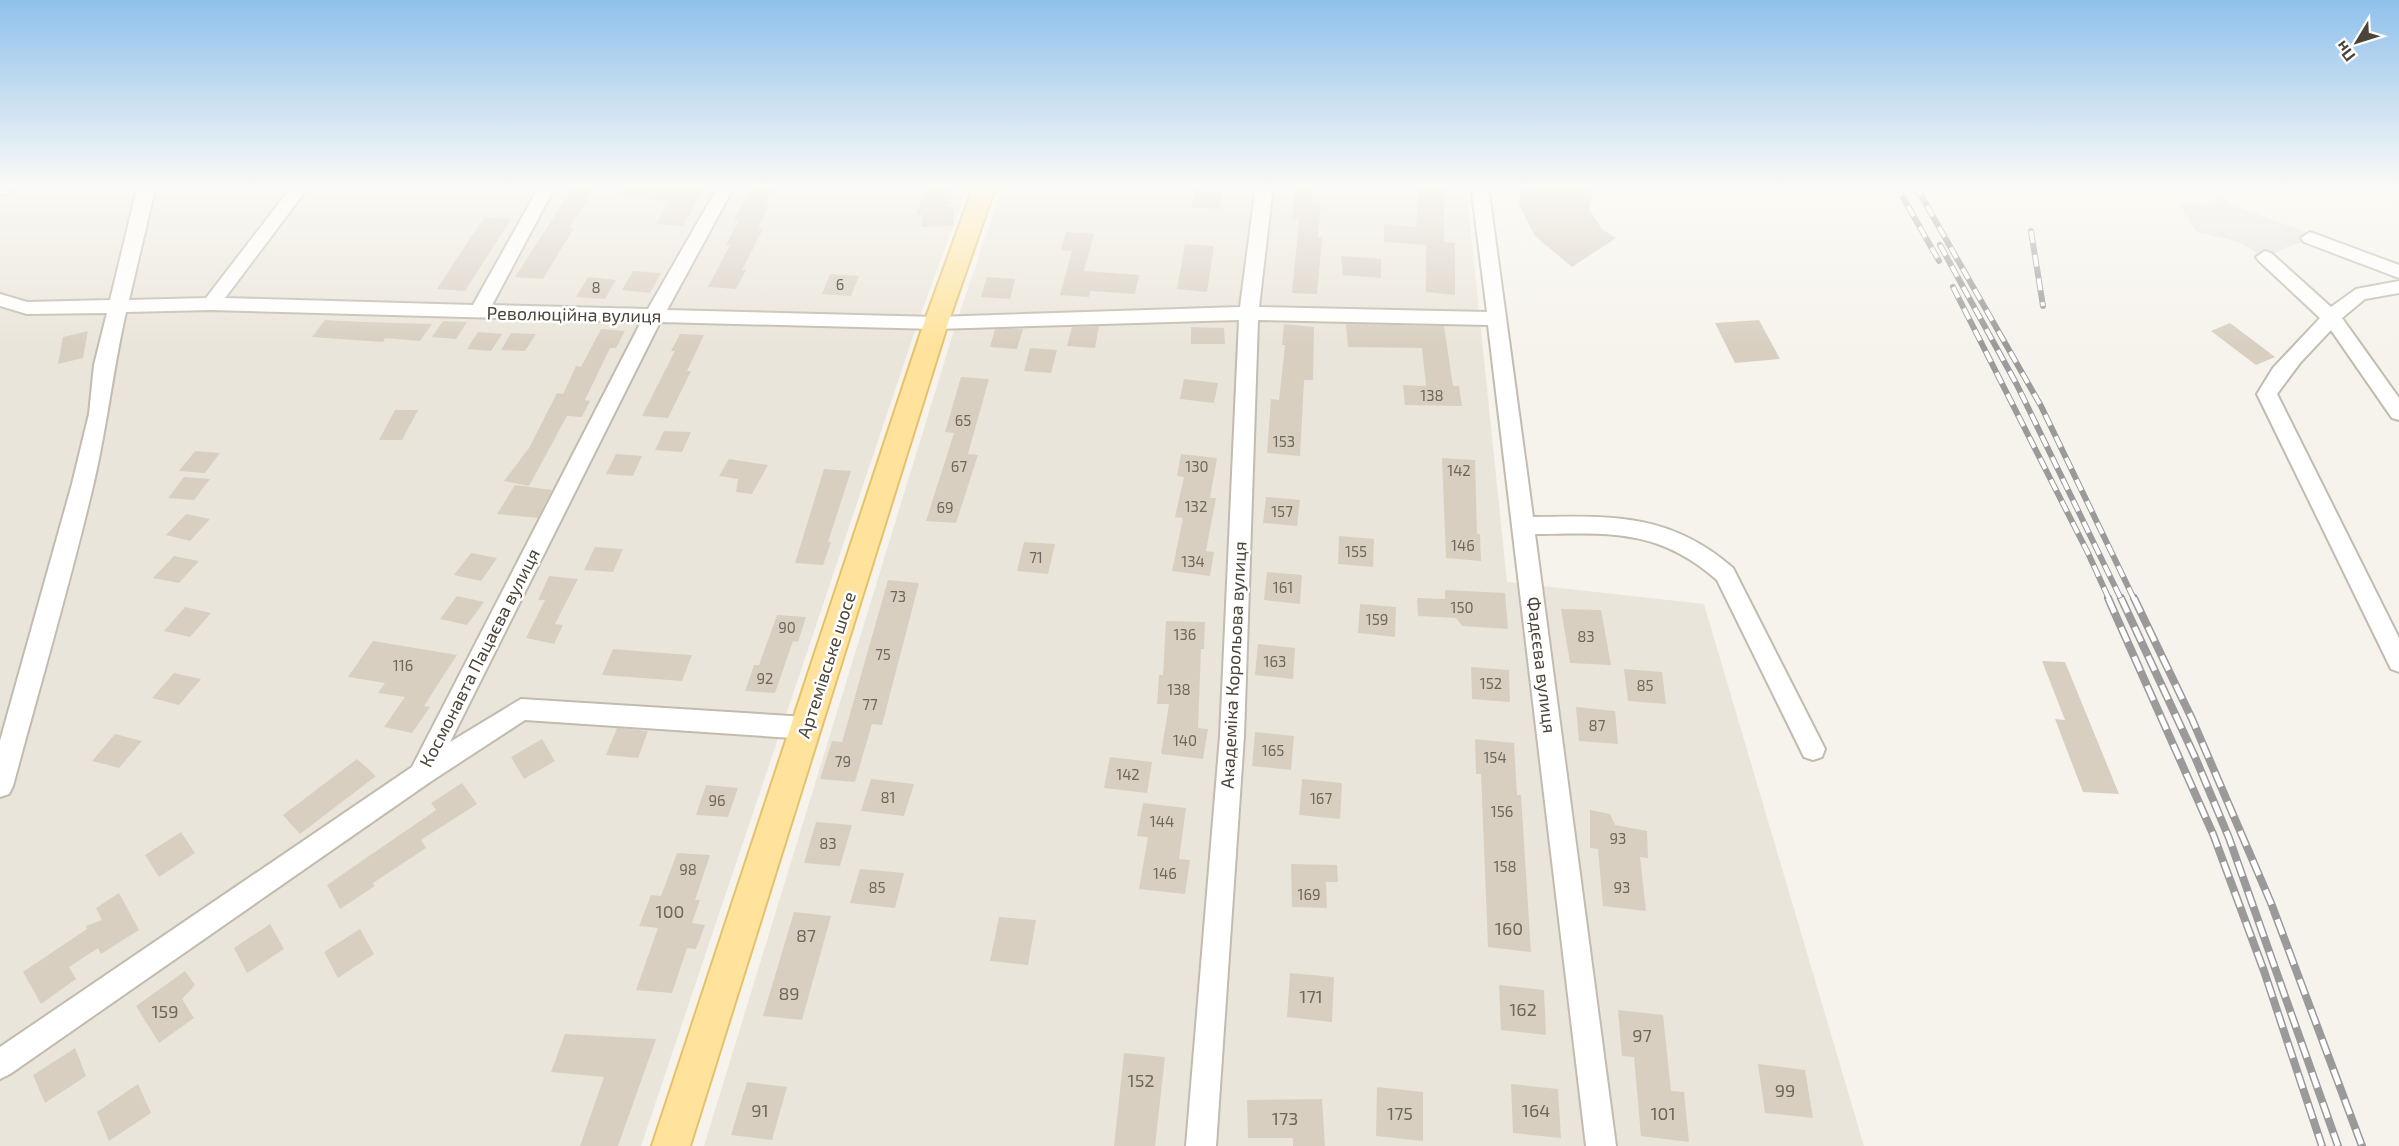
<svg xmlns="http://www.w3.org/2000/svg" width="2399" height="1146" viewBox="0 0 2399 1146" font-family="'Exo 2',sans-serif">
	<style>
		.residential { fill: #eae5da }
		.parking { fill: #e5e3e0 }
		.building { fill: #d8cfc1 }
		.lines { fill: none; stroke-linecap: round; stroke-linejoin: round }
		.minor-casing { stroke: #c2bbae; stroke-width: 4 }
		.major-casing { stroke: #e6c16a; stroke-width: 4 }
		.minor { fill: #fff; fill-rule: evenodd }
		.major { fill: #ffe39c; fill-rule: evenodd }
		.rail-far1-casing { stroke: #9a9a9a; stroke-width: 6 }
		.rail-casing { stroke: #9a9a9a; stroke-width: 8 }
		.rail-far1 { stroke: #fff; stroke-width: 4; stroke-dasharray: 12; stroke-linecap: butt }
		.rail { stroke: #fff; stroke-width: 5; stroke-dasharray: 16; stroke-linecap: butt }
		.labels { text-anchor: middle; stroke-width: 5; stroke-linejoin: round; paint-order: stroke }
		.number-label { font-size: 15px; fill: #6e675b }
		.street-label { font-size: 18px; fill: #4b4439; stroke: #fff }
		.near-number-label { font-size: 18px; fill: #6e675b }
	</style>
	<rect width="100%" height="100%" fill="#f6f3ec"/>
	<!-- residential -->
	<path class="residential" d="M0,185H968L918,322L641,1146H0Z
		M1003,185H1466L1507,582L1704,604L1864,1146H704L956,324Z"/>
	<!-- parking -->
	<path class="parking" d="M2219,194L2233,205L2319,237L2287,247L2266,258L2239,242L2197,232L2178,203L2207,205Z"/>
	<!-- building -->
	<path class="building" d="M575,184H598L570,227L574,228L543,279L515,277Z
		M623,184H690L705,186L683,226L656,224L670,201L623,197Z
		M753,184H775L765,204H770L758,228L763,229L742,270H746L736,289L708,287L730,245H726L739,220H734Z
		M1295,184H1313L1311,203L1321,204L1318,237H1322L1317,294L1292,293L1299,220L1292,219Z
		M1419,184H1444V242L1455,243V295L1426,292V245L1384,242V224L1416,227Z
		M1522,184H1598L1591,197L1589,209L1602,229L1616,238L1572,267L1535,236L1519,205Z
		M928,186L954,188L947,207H954L953,226L921,227L923,215H916Z
		M1195,190L1222,192L1220,209L1192,207Z
		M484,217L511,219L465,291L437,289Z
		M1066,232L1094,234L1084,271L1139,275L1135,294L1090,291L1089,297L1060,295L1072,251L1061,250Z
		M1185,244L1214,246L1207,292L1177,289Z
		M1341,256L1381,259V278L1343,275Z
		M633,271L661,273L650,293L622,290Z
		M830,274L859,276L851,296L822,294Z
		M588,277L616,280L605,299L576,297Z
		M987,277L1015,279L1010,299L981,297Z
		M325,320L363,322L432,324L420,341L385,338L383,342L312,337Z
		M1759,320L1780,359L1735,363L1715,323Z
		M443,321L467,322L456,339L432,337Z
		M2230,323L2275,357L2256,365L2211,331Z
		M1284,324L1314,327L1313,380H1304L1300,456L1267,453L1271,399L1279,400L1285,345H1282Z
		M1346,324L1444,326L1453,386H1459L1462,406L1405,405L1403,385L1426,386L1422,348L1348,347Z
		M1099,326L1095,348L1067,346L1072,327Z
		M1191,327L1224,328L1225,344H1191Z
		M601,329L625,331L616,348H610L585,400L590,401L582,417L567,416L529,486L504,481L529,448L557,393L563,394L576,366L581,367Z
		M995,329H1023L1017,349L990,347Z
		M88,331L83,358L58,364L63,337Z
		M478,332L502,334L491,351L467,349Z
		M511,333L536,334L525,351L501,350Z
		M680,334L704,335L687,371H691L668,418L642,416L675,351H671Z
		M1030,348L1057,350L1051,373L1024,371Z
		M961,377L989,379L968,454L978,455L956,523L926,521L954,433L945,432Z
		M1184,379L1218,383L1214,403L1180,399Z
		M395,410H418L402,440H379Z
		M664,431L691,432L682,452L655,450Z
		M195,451L220,453L205,473L179,471Z
		M616,454L642,456L633,476L606,474Z
		M1181,454L1217,458L1210,498H1216L1206,551L1214,552L1210,576L1172,571L1183,518L1175,517L1184,477L1177,476Z
		M1442,458L1475,460L1477,534H1480L1481,561L1446,558Z
		M729,459L768,465L752,494L736,492L738,479L719,476Z
		M824,469L851,471L828,542H831L823,565L795,563Z
		M184,477L210,479L194,500L168,498Z
		M515,485L552,490L538,518L497,514Z
		M1266,497L1300,500L1297,526L1263,523Z
		M186,514L210,519L190,541L166,535Z
		M1339,536L1374,539L1373,567L1338,564Z
		M1024,542L1055,544L1048,574L1017,571Z
		M595,547L623,549L613,572L584,570Z
		M471,553L497,558L481,581L454,575Z
		M174,556L199,561L179,583L153,578Z
		M1267,572L1302,575L1300,604L1264,600Z
		M549,576L578,579L555,624L563,625L554,644L526,638L545,600H538Z
		M888,580L919,583L882,725L872,724L855,782L820,779L832,741L842,742Z
		M1445,590L1505,593L1508,629L1462,626L1456,618L1418,616L1417,598L1445,599Z
		M457,596L484,602L467,625L440,619Z
		M1360,604L1396,607L1395,637L1358,633Z
		M185,607L211,613L190,637L164,631Z
		M1561,609L1601,610L1611,665L1570,663Z
		M777,615L806,617L798,642L793,641L775,693L745,691L754,665H759Z
		M1166,621L1205,622L1204,649H1201L1198,728L1208,729L1203,759L1161,754L1169,704H1157L1159,675H1163Z
		M373,641L457,655L424,706L430,707L412,733L384,727L405,697L378,693L385,683L348,677Z
		M1258,644L1295,648L1293,679L1255,675Z
		M613,649L662,653L692,655L682,681L602,675Z
		M2042,661L2065,662L2119,794L2083,792L2055,719L2065,720Z
		M1471,667L1509,670L1510,702L1472,699Z
		M1624,669L1662,672L1666,704L1628,701Z
		M174,673L201,679L179,705L152,698Z
		M1576,707L1615,711L1618,744L1579,741Z
		M617,728L648,731L638,758L606,755Z
		M1255,732L1294,736L1291,770L1252,766Z
		M115,734L142,741L119,768L92,761Z
		M542,739L555,761L524,779L511,757Z
		M1475,739L1514,743L1517,795H1521L1531,952L1488,947L1481,774H1476Z
		M1110,757L1152,762L1147,793L1104,788Z
		M357,759L376,776L300,834L283,815Z
		M871,779L914,784L904,816L861,811Z
		M1302,779L1342,783L1340,819L1299,815Z
		M462,783L477,804L421,840L426,848L373,883L375,886L340,909L327,885L436,810L431,803Z
		M706,785L738,788L728,817L696,815Z
		M1143,803L1186,808L1179,859L1190,860L1185,894L1139,889L1148,837L1137,836Z
		M1590,810L1610,814L1615,825L1647,831L1648,858L1640,857L1646,911L1603,906L1598,849L1590,848Z
		M816,822L852,825L840,866L804,863Z
		M181,832L195,853L159,877L145,855Z
		M677,853L710,855L695,900H700L692,923L705,925L696,949L687,948L672,993L636,990L658,928L639,926L651,895L661,896Z
		M1291,864L1337,865L1338,882H1326L1327,908L1292,907Z
		M860,869L904,873L895,908L850,903Z
		M119,893L139,930L101,954L98,948L69,967L76,979L41,1004L23,972L87,929L86,926L102,920L96,908Z
		M794,912L831,916L802,1020L763,1016Z
		M999,917L1036,920L1028,965L990,961Z
		M270,924L284,949L247,973L234,948Z
		M360,929L374,954L338,978L324,952Z
		M185,971L195,985L182,999L194,1018L159,1043L136,1006Z
		M1290,973L1334,977L1332,1022L1287,1017Z
		M1499,985L1544,990L1546,1035L1501,1030Z
		M1618,1010L1663,1015L1671,1091L1684,1092L1689,1142L1641,1136L1634,1057L1622,1056Z
		M565,1034L656,1039L618,1146H580L604,1077L551,1072Z
		M75,1048L86,1076L45,1103L33,1075Z
		M1124,1053L1165,1057L1155,1146H1114Z
		M1758,1064L1805,1070L1813,1118L1765,1113Z
		M747,1082L787,1087L772,1140L731,1135Z
		M138,1084L151,1113L109,1141L97,1112Z
		M1511,1084L1558,1089L1561,1138L1513,1133Z
		M1377,1087L1423,1092V1141L1376,1136Z
		M1322,1099L1325,1146H1293V1138H1248L1247,1100Z"/>
	<g class="lines">
		<defs>
			<path id="minor" d="M0,185H13L6,194L0,195Z
				M138,185H156L129,300L206,298L293,185H310L225,298L473,305L540,185H556L492,305L648,309L719,185H735L667,310L936,317L1240,307L1256,185H1273L1259,307L1487,312L1471,185H1488L1533,517C1612,516 1670,513 1733,568L1825,749L1822,757L1813,760L1804,757L1717,580C1658,528 1609,533 1535,534L1616,1146H1586L1488,325L1258,320L1244,736L1216,1146H1186L1220,736L1239,320L936,329L660,322L450,742L521,699L807,717L816,721L819,728L816,735L807,739L525,720L430,782L10,1074L0,1079V1047L412,767L641,322L211,310L126,312C113,369 107,426 94,482C70,584 40,685 13,786L9,794L0,797V741L72,484L89,414L94,365L107,313L27,314L0,306V294L27,302L110,300Z
				M2310,232L2399,265V278L2304,242L2301,238Z
				M2265,251L2271,253L2331,307L2356,289L2399,281V293L2365,299L2342,318L2399,398V420L2392,418L2331,330L2300,363L2277,394L2399,638V672L2391,669L2257,394L2273,368L2320,318L2259,261L2256,257Z"/>
			<path id="major" d="M974,185H996L948,323L690,1146H652L924,323Z"/>
		</defs>
		<!-- minor casing -->
		<use href="#minor" class="minor-casing"/>
		<!-- major casing -->
		<use href="#major" class="major-casing"/>
		<!-- minor -->
		<use href="#minor" class="minor"/>
		<!-- major -->
		<use href="#major" class="major"/>
		<defs>
			<path id="rail-far1" d="M1896,185L1939,261
				M1915,185L2041,406L2134,599
				M2031,231L2043,306
				M1940,245L2017,385L2121,599
				M1953,287L2088,553L2109,599"/>
			<path id="rail" d="M2108,598L2213,834L2264,971L2322,1146
				M2121,598L2195,757L2229,838L2338,1146
				M2134,598L2192,719L2271,903L2362,1146"/>
		</defs>
		<!-- rail-far1 casing -->
		<use href="#rail-far1" class="rail-far1-casing"/>
		<!-- rail casing -->
		<use href="#rail" class="rail-casing"/>
		<!-- rail-far1 -->
		<use href="#rail-far1" class="rail-far1"/>
		<!-- rail -->
		<use href="#rail" class="rail"/>
	</g>
	<!-- sky -->
	<linearGradient id="sky" x2="0" y2="1"><stop stop-color="#8fc1ec"/><stop offset="0.54" stop-color="#fbfaf6"/><stop offset="1" stop-color="#fbfaf6" stop-opacity="0"/></linearGradient>
	<rect width="2399" height="345" fill="url(#sky)"/>
	<g class="labels">
		<!-- number labels -->
		<g class="number-label">
			<text x="840" y="290">6</text>
			<text x="596" y="293">8</text>
			<text x="1432" y="401">138</text>
			<text x="963" y="426">65</text>
			<text x="1284" y="447">153</text>
			<text x="959" y="472">67</text>
			<text x="1197" y="472">130</text>
			<text x="1459" y="476">142</text>
			<text x="1196" y="512">132</text>
			<text x="945" y="513">69</text>
			<text x="1282" y="517">157</text>
			<text x="1463" y="551">146</text>
			<text x="1356" y="557">155</text>
			<text x="1036" y="563">71</text>
			<text x="1193" y="567">134</text>
			<text x="1283" y="593">161</text>
			<text x="898" y="602">73</text>
			<text x="1462" y="613">150</text>
			<text x="1377" y="625">159</text>
			<text x="787" y="633">90</text>
			<text x="1185" y="640">136</text>
			<text x="1586" y="642">83</text>
			<text x="883" y="660">75</text>
			<text x="1275" y="667">163</text>
			<text x="403" y="671">116</text>
			<text x="765" y="684">92</text>
			<text x="1491" y="689">152</text>
			<text x="1645" y="691">85</text>
			<text x="1179" y="695">138</text>
			<text x="870" y="710">77</text>
			<text x="1597" y="731">87</text>
			<text x="1185" y="746">140</text>
			<text x="1273" y="756">165</text>
			<text x="1495" y="763">154</text>
			<text x="843" y="767">79</text>
			<text x="1128" y="780">142</text>
			<text x="888" y="803">81</text>
			<text x="1321" y="804">167</text>
			<text x="717" y="806">96</text>
			<text x="1502" y="817">156</text>
			<text x="1162" y="827">144</text>
			<text x="1618" y="844">93</text>
			<text x="828" y="849">83</text>
			<text x="1505" y="872">158</text>
			<text x="688" y="875">98</text>
			<text x="1165" y="879">146</text>
			<text x="877" y="893">85</text>
			<text x="1622" y="893">93</text>
			<text x="1309" y="900">169</text>
		</g>
		<!-- street labels -->
		<g class="street-label">
			<text transform="translate(574 315) rotate(1)" y="6">Революційна вулиця</text>
			<text transform="translate(480 658) rotate(-63)" y="6">Космонавта Пацаєва вулиця</text>
			<text transform="translate(827 665) rotate(-72)" y="6">Артемівське шосе</text>
			<text transform="translate(1234 665) rotate(-87)" y="6">Академіка Корольова вулиця</text>
			<text transform="translate(1541 665) rotate(83)" y="6">Фадєєва вулиця</text>
		</g>
		<!-- near-number labels -->
		<g class="near-number-label">
			<text x="670" y="918">100</text>
			<text x="1509" y="935">160</text>
			<text x="806" y="942">87</text>
			<text x="789" y="1000">89</text>
			<text x="1311" y="1003">171</text>
			<text x="1523" y="1016">162</text>
			<text x="165" y="1018">159</text>
			<text x="1642" y="1042">97</text>
			<text x="1141" y="1087">152</text>
			<text x="1785" y="1097">99</text>
			<text x="760" y="1117">91</text>
			<text x="1536" y="1117">164</text>
			<text x="1400" y="1120">175</text>
			<text x="1663" y="1120">101</text>
			<text x="1285" y="1125">173</text>
		</g>
	</g>
	<!-- north arrow -->
	<g transform="translate(2357 42) rotate(232)" stroke="#ffffff" stroke-width="4.5" paint-order="stroke">
	<path d="M0-4.5L10 22L0 15L-10 22Z" fill="#4b4439"/>
	<text y="-9" font-size="16" font-weight="bold" text-anchor="middle" fill="#4b4439">Пн</text>
	</g>
</svg>
